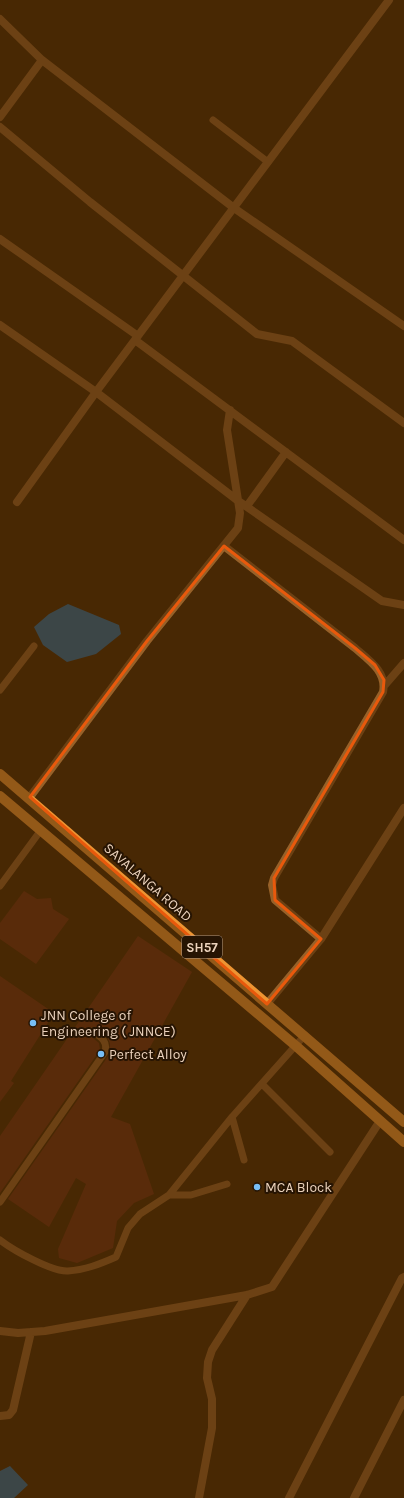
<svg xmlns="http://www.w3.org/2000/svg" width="404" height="1498" viewBox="0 0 404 1498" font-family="Karla,sans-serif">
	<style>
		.water { fill: #2d6b99 }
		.building { fill: #6e3012 }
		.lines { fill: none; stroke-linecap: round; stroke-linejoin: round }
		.lane { stroke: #976129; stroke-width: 7 }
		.street { stroke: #976129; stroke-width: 8 }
		.primary { stroke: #ed9432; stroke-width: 10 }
		.marked { fill: none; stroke: #e8590c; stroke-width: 3; stroke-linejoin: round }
		.poi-dot { fill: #78bff7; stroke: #261403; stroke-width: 1.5 }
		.labels { text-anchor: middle; stroke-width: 4; stroke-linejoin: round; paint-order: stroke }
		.shield { fill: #261403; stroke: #b09984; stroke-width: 1 }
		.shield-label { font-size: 13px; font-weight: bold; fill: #ebd2bc }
		.street-label { font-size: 14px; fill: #ebd2bc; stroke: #261403 }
		.poi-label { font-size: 14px; fill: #ebd2bc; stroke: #261403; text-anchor: start }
	</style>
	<rect width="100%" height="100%" fill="#482804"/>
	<!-- water -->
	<path class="water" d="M68,604L119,625L121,634L96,654L67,662L43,645L34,627L49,614Z
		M10,1466L28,1485L14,1498H0V1471Z"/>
	<!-- building -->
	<path class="building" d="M24,891L37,899L51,898L53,909L69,919L36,964L0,939V923Z
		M138,936L192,972L111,1117L130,1124L154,1194L134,1203L117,1221L113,1248L77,1263L59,1258L58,1249L86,1184L76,1178L49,1227L8,1199L109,1055L110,1044L107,1036L94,1027L88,1028V1034L99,1043L100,1050L0,1193V1136Z
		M0,976L54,1013L11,1081L14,1083L0,1102Z"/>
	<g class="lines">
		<!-- lane -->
		<path class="lane" d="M213,120L268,162
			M0,690L34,646
			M0,886L41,830
			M262,1084L330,1152
			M232,1117L244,1160
			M169,1195H191L227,1184
			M0,1202L105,1052C108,1041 101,1037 92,1031
			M0,1240C13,1250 52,1272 68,1271C85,1270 100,1264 116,1257L128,1228L140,1214L169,1195L232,1117L305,1035"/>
		<!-- street -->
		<path class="street" d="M0,19L42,60L234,208L404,326
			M0,117L42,60
			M0,127L90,202L257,334L292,341L404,423
			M0,239L138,336
			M0,325L96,392L237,500L382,601L404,605
			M135,340L404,540
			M17,502L96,392L389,0
			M247,506L286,452
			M224,546L355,648C369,660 387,672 383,692L274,878L272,885L275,900L321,939
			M384,686L404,663
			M30,797L147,641L238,528L240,513L227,430L230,410
			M267,1004L321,939L404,808
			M0,1331L18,1333L45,1331L247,1295L272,1287L380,1121
			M0,1416L9,1415L13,1410L31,1332
			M199,1498L212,1428V1399L207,1378L208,1362L212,1350L247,1295
			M289,1498L402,1278L404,1277
			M354,1498L404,1400"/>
		<!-- primary -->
		<path class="primary" d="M0,774L404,1122
			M0,796L296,1046L404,1142"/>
	</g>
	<!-- marked area -->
	<path d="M0 0H404V1498H0ZM224,546L355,648L375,665L384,680L383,692L274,878L275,900L321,939L267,1004L30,797L147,641Z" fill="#482804" fill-opacity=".55" fill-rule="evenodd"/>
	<path class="marked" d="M224,546L355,648L375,665L384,680L383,692L274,878L275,900L321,939L267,1004L30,797L147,641Z"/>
	<!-- markers -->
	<g class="poi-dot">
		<circle cx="33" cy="1023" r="4"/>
		<circle cx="101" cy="1054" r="4"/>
		<circle cx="257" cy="1187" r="4"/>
	</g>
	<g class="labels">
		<!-- shield labels -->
		<rect class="shield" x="182" y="936" width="40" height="22" rx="3"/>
		<g class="shield-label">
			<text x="202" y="952">SH57</text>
		</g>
		<!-- street labels -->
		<g class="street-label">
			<text transform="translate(148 882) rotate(41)" y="5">SAVALANGA ROAD</text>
		</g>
		<!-- poi labels -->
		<g class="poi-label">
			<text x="41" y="1020">JNN College of<tspan x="41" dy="16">Engineering ( JNNCE)</tspan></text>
			<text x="109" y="1059">Perfect Alloy</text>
			<text x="265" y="1192">MCA Block</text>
		</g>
	</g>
</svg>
